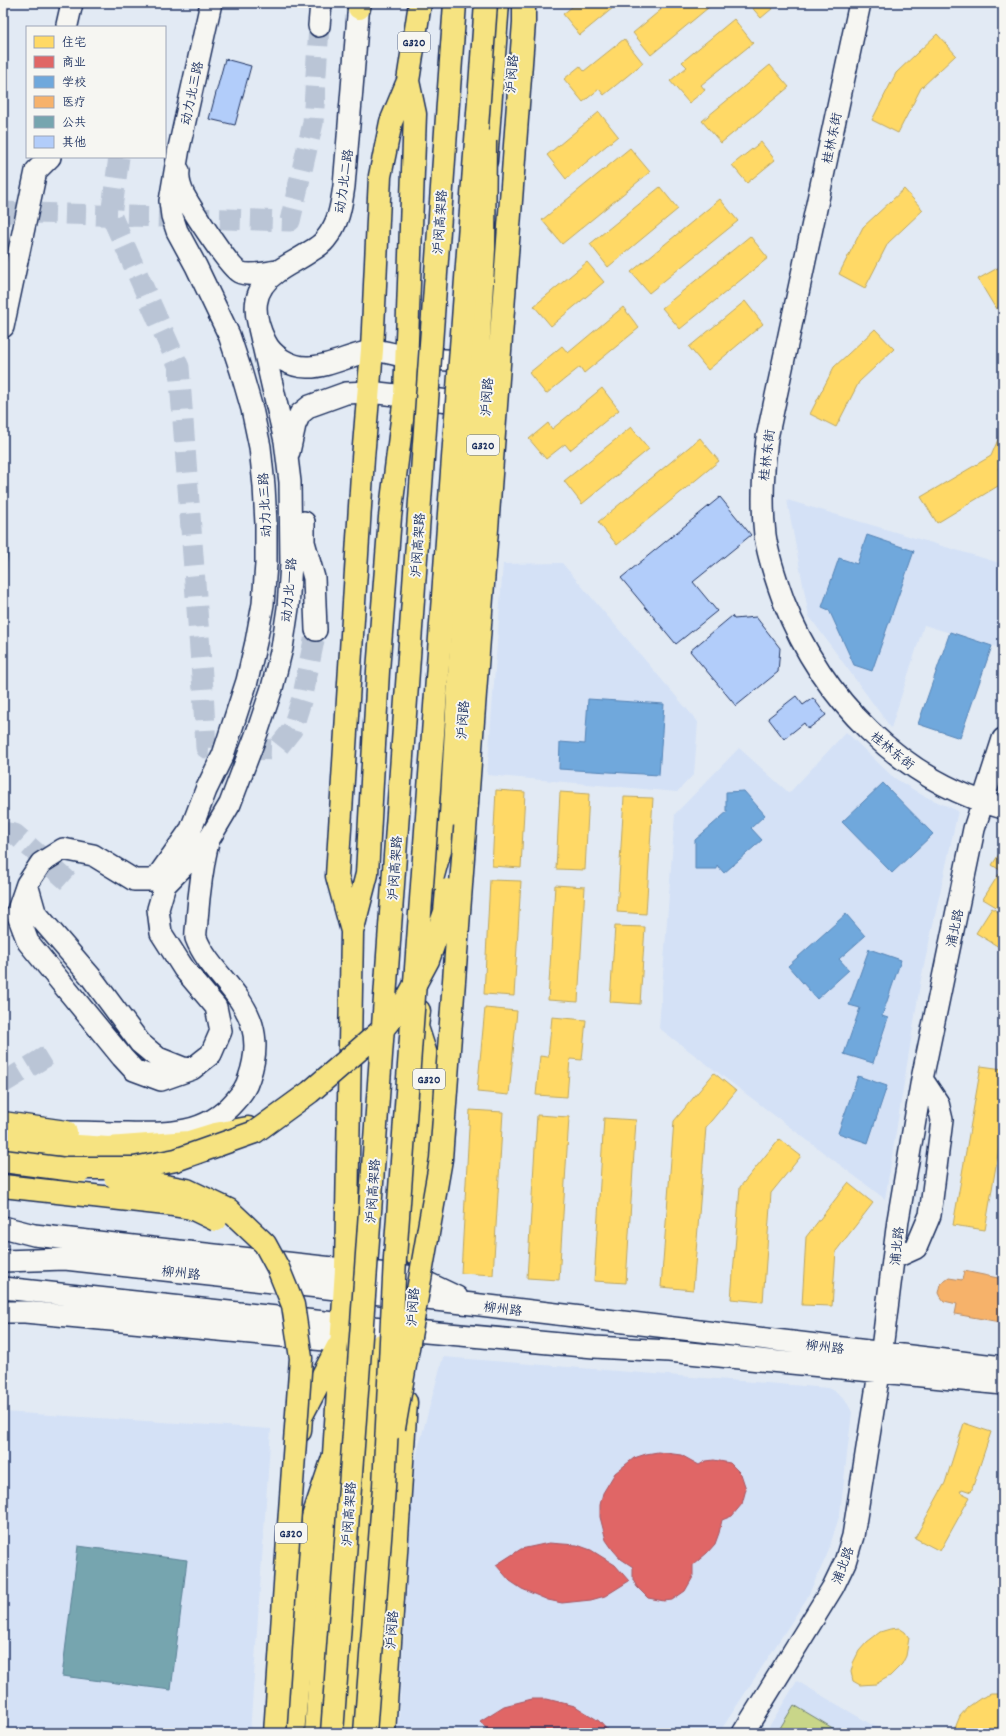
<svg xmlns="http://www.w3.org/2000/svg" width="1006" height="1736" viewBox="0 0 1006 1736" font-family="Dekko,'LXGW WenKai TC',sans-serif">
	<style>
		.built { fill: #d4e1f6 }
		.green { fill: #c9d689; stroke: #728274 }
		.homes { fill: #ffd966; stroke: #bba664 }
		.shops { fill: #e06666; stroke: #a55664 }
		.schools { fill: #6fa8dc; stroke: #5684b6 }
		.health { fill: #f6b26b; stroke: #b48b67 }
		.public { fill: #76a5af; stroke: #5b8297 }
		.building { fill: #b2cdfa; stroke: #1b2f5e }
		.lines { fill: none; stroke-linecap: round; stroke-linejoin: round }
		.minor-tunnel { stroke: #bac5d6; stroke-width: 21; stroke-dasharray: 21 10; stroke-linecap: butt }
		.minor-casing { stroke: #1b2f5e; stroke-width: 24 }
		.major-casing { stroke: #1b2f5e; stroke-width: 25 }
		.highway-casing { stroke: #1b2f5e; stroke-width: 25 }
		.minor { stroke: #f6f6f2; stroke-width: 21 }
		.major { stroke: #f6e381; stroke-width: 22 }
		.highway { stroke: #f6e381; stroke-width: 22 }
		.major-bridge-casing { stroke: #1b2f5e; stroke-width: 25; stroke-linecap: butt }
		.highway-bridge-casing { stroke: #1b2f5e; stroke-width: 25; stroke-linecap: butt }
		.major-bridge { stroke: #f6e381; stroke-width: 22 }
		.highway-bridge { stroke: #f6e381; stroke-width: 22 }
		.labels { text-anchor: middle; stroke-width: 4; stroke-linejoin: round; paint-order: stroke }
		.shield { fill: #f6f6f2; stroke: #5d6b8a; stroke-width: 1 }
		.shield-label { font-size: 12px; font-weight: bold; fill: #1b2f5e }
		.street-label { font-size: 13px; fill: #1b2f5e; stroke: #f6f6f2 }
	</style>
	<rect width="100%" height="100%" fill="#e2eaf4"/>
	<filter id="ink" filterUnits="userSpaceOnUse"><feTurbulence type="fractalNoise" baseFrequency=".025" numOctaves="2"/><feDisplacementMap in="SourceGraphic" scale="8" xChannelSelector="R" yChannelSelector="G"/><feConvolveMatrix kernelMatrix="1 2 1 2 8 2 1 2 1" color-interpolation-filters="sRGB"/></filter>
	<g filter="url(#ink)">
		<!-- built -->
		<path class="built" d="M787,500L1003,564V649L924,625L891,728L809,616Z
			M562,563L698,722L694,774L677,792L487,775L503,564Z
			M846,732L893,777L922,795L958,811L921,979L885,1199L659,1028L675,814L739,748L789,793Z
			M443,1357L828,1388L835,1391L845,1399L852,1412L840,1514L827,1555L807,1598L719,1733H398L414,1464Z
			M3,1412L271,1429L250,1733H3Z
			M797,1681L886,1733H765Z"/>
		<!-- green -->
		<path class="green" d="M794,1705L841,1733H777Z"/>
		<!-- homes -->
		<path class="homes" d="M577,3H619L580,35L563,14Z
			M669,3H714L651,55L633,33Z
			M748,3H779L761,18Z
			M734,19L753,43L701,85L705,90L689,103L670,81L687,67L682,62Z
			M937,34L956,55L921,88L898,133L872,120L896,73Z
			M624,39L643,63L604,95L599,89L583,102L564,79L580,66L584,71Z
			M770,65L789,87L721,143L702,121Z
			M599,112L618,136L566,179L547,155Z
			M761,142L775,160L747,183L732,165Z
			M630,148L650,172L562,244L542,220Z
			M660,187L678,209L608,267L590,244Z
			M904,189L923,210L888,243L865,288L839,274L863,227Z
			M720,199L738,221L649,293L631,272Z
			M750,236L768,258L680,329L662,308Z
			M587,262L604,282L551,326L534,306Z
			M1003,265V305L996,309L978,279Z
			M745,301L763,324L708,370L689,347Z
			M623,307L639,328L584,373L580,367L546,394L529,373L562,346L568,353Z
			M875,329L894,349L859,382L836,427L810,414L834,367Z
			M602,388L619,410L570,450L565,444L546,459L529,439L548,423L552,429Z
			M631,427L649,449L582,504L564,481Z
			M1003,428V470L998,468L1003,476V483L937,523L921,497L991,456Z
			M700,438L719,461L617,545L598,522Z
			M496,790L525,792L521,868L492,866Z
			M560,792L589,794L585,870L556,869Z
			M624,797L653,798L646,914L617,912Z
			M1003,848V872L992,865Z
			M999,874L1003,877V911L983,899Z
			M490,880L521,881L514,996L484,994Z
			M555,885L585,887L578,1002L548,1000Z
			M992,908L1003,915V941L999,947L976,933Z
			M615,926L645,927L640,1004L610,1002Z
			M485,1008L517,1011L509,1095L477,1092Z
			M552,1017L586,1020L582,1060L570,1059L567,1097L536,1095L540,1056L548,1057Z
			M981,1066L1003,1069V1125L985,1230L953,1225Z
			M714,1073L736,1091L706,1127L693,1290L661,1287L674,1121Z
			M470,1110L503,1112L493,1275L461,1273Z
			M537,1115L569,1117L559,1280L527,1278Z
			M604,1118L636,1120L626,1283L594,1281Z
			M779,1139L801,1156L771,1193L763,1302L731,1299L740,1187Z
			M848,1183L873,1203L836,1251L832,1306L802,1305L806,1237Z
			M964,1423L991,1432L971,1492L962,1489L960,1492L970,1497L940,1551L915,1538L945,1483Z
			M899,1628L905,1632L909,1638L906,1656L902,1664L890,1676L876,1684L860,1685L853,1681L851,1672L853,1663L859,1651L867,1642L880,1632L890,1629Z
			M991,1694H1000L1003,1696V1730L999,1733H953L960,1716L968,1707L981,1698Z"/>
		<!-- shops -->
		<path class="shops" d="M658,1452L681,1455L699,1465L706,1461L714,1460L730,1463L741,1474L746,1489L742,1504L732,1516L722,1520L719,1533L715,1544L707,1553L693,1565V1577L685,1591L672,1600L664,1601L648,1598L637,1587L633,1580V1567L621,1559L613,1550L606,1540L600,1517V1505L603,1493L615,1473L634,1458L646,1454Z
			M549,1543L577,1545L591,1550L615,1565L629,1581L605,1596L591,1600L562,1603L548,1600L522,1589L510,1581L496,1565L521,1549Z
			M532,1699H547L575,1706L599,1721L610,1733H490L480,1721L504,1706Z"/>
		<!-- schools -->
		<path class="schools" d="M867,535L914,551L872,671L854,665L829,610L822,607L839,558L857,564Z
			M950,632L992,646L960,738L918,724Z
			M588,699L664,704L659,775L559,769L560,742L585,744Z
			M883,783L933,834L892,873L842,822Z
			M744,791L765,815L751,828L762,840L724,873L717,865V869H695V840L728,811H726V792Z
			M846,914L865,936L839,959L849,970L817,999L788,966Z
			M869,949L901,960L882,1016L888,1018L873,1063L844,1054L860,1008L849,1005Z
			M858,1076L887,1086L868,1143L838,1133Z"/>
		<!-- health -->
		<path class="health" d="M964,1271L1003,1279V1313L1000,1322L955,1314L957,1304L944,1301L941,1297L939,1293L941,1284L949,1278L962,1280Z"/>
		<!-- public -->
		<path class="public" d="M3,491L6,515L8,549L3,597Z
			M78,1546L187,1560L171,1690L62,1676Z"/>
		<!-- building -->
		<path class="building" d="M225,59L251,66L235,125L209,119Z
			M720,497L751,535L693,582L717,611L676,644L621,578Z
			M732,616L734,619L756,617L780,648L778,672L736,706L690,651Z
			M796,696L803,705L813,698L826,715L808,729L804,723L784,739L768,718Z"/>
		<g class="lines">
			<!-- minor-tunnel -->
			<path class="minor-tunnel" d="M119,157L111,215L179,367L203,690L206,748L276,750L292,730L303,695L316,630
				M3,212L290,221L313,123L319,26
				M3,832L15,834L69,882
				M3,1083L50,1054"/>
			<defs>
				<path id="minor" d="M211,3L179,148L170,201L172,216L177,231L196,266L229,335L241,371L252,409L260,447L264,486L266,524V564L263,604L256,642L247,681L223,755L206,790L191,829L155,880H134L93,855L63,849L41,863L27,884L17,913L28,942L122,1057L134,1070L161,1080L192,1069L211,1054L221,1031L216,1007L184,969L161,933L158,909L165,885L208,841L230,804L258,730L272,688L282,648L288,608L291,564L290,482L285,441L259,328
					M359,3L344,186C341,207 339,223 325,240C322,244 316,248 311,251C300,259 288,264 277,272C251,290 252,314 265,341C272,356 290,367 307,367C327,368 352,354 371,351C381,349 394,355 404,356C426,360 449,360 471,361
					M860,3L767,438C763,471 761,501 765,535C768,557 776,580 784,602C822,699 901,780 1003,808
					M67,25L72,3
					M319,26L321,3
					M179,171C178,179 180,187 184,195C191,208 228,266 239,272C249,277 267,272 278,271
					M3,327L36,171L50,157
					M289,452L295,425L300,414L310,406L346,393L369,392L467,403
					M304,522V542L314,578L316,630
					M27,884L35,912L91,977L140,1043L158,1058L183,1068L192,1069
					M66,1132C86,1132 106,1133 127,1133C168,1134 206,1135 235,1101C242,1093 246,1088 249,1078C255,1061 257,1042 252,1025C242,991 208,970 196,938C195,933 197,925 197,920C199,894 202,868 208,842
					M3,1227L34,1235L415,1277L457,1297
					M894,1258L916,1248L930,1215L942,1120L938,1103L922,1079
					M3,1261L65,1259L472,1304L1003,1367
					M3,1288L382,1328L594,1347L669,1351L1003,1384
					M3,1312H25L357,1343
					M743,1733L833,1587L845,1562L853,1536L879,1373L898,1220L922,1079L974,829L1003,739"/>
				<path id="major" d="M359,8L360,3
					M486,161L498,3
					M431,883L455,795
					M352,931L337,876L363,458L372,350L380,176L391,122L408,81L420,3
					M3,1123L66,1132
					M3,1141L108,1148L189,1142L215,1134L248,1128
					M416,1254L430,1067L417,1027L419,1011
					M300,1431L301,1417L337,1348
					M316,1733L346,1269L352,932L367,874L378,671L390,517L405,396L415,114L408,81
					M352,1733L381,1345
					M384,1733L406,1402"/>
				<path id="highway" d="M368,1513L374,1554
					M384,1578L399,1510
					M293,1733L313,1517L334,1455"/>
			</defs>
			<!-- minor casing -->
			<use href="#minor" class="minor-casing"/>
			<!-- major casing -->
			<use href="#major" class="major-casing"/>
			<!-- highway casing -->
			<use href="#highway" class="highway-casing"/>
			<!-- minor -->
			<use href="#minor" class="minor"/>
			<!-- major -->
			<use href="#major" class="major"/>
			<!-- highway -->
			<use href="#highway" class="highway"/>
			<defs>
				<path id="major-bridge" d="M451,815L484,249L485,141
					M3,1161L81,1171
					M66,1168H134L176,1160L255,1132L310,1092L382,1030L407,999L428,960L445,912L447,890
					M115,1177L187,1190L229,1210L265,1244L278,1268L293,1305L301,1358L289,1525
					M3,1186L166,1204L191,1208L216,1220
					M394,1428L441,1159L524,22V3"/>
				<path id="highway-bridge" d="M275,1733L289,1525
					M332,1733L366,1268L455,3
					M365,1733L384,1487L395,1258L486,3"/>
			</defs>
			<!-- major-bridge casing -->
			<use href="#major-bridge" class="major-bridge-casing"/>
			<!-- highway-bridge casing -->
			<use href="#highway-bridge" class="highway-bridge-casing"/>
			<!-- major-bridge -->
			<use href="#major-bridge" class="major-bridge"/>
			<!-- highway-bridge -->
			<use href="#highway-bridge" class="highway-bridge"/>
		</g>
	</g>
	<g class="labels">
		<!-- shield labels -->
		<g class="shield">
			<rect x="398" y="32" width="32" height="20" rx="3"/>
			<rect x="467" y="435" width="32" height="20" rx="3"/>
			<rect x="413" y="1069" width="32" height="20" rx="3"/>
			<rect x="275" y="1523" width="32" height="20" rx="3"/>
		</g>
		<g class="shield-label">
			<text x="414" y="46">G320</text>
			<text x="483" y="449">G320</text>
			<text x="429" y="1083">G320</text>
			<text x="291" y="1537">G320</text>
		</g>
		<!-- street labels -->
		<g class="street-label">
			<text transform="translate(511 74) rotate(-86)" y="5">沪闵路</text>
			<text transform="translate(191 93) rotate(-78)" y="5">动力北三路</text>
			<text transform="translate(831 138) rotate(-78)" y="5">桂林东街</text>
			<text transform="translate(343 181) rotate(-82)" y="5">动力北二路</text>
			<text transform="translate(439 222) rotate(-86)" y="5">沪闵高架路</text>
			<text transform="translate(486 397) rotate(-86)" y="5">沪闵路</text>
			<text transform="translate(766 455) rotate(-83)" y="5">桂林东街</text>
			<text transform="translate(264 505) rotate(-93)" y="5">动力北三路</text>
			<text transform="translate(417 545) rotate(-86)" y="5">沪闵高架路</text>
			<text transform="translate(288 590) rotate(-85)" y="5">动力北一路</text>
			<text transform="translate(462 720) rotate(-86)" y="5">沪闵路</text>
			<text transform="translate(893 750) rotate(39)" y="5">桂林东街</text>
			<text transform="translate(394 868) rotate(-86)" y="5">沪闵高架路</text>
			<text transform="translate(954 928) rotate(-78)" y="5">浦北路</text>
			<text transform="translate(372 1191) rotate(-86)" y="5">沪闵高架路</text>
			<text transform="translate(896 1246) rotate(-84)" y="5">浦北路</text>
			<text transform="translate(181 1272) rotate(6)" y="5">柳州路</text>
			<text transform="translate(412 1307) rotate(-86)" y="5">沪闵路</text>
			<text transform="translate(503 1308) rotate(7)" y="5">柳州路</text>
			<text transform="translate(825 1346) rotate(7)" y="5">柳州路</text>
			<text transform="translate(348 1514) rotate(-86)" y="5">沪闵高架路</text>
			<text transform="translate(842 1565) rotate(-69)" y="5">浦北路</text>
			<text transform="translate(391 1630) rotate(-86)" y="5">沪闵路</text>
		</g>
	</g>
	<!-- margin -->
	<rect width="1006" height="1736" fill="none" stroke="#f6f6f2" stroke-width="16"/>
	<rect x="8" y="8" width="990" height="1720" fill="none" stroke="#1b2f5e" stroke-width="1.5" filter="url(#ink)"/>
	<!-- legend -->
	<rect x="26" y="26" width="140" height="132" fill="#f6f6f2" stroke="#9ea6b7"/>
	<rect x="34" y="36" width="20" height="12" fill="#ffd966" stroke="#9ea6b7"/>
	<text x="62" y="46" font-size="12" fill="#1b2f5e">住宅</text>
	<rect x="34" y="56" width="20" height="12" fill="#e06666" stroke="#9ea6b7"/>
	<text x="62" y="66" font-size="12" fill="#1b2f5e">商业</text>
	<rect x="34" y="76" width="20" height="12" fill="#6fa8dc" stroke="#9ea6b7"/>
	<text x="62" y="86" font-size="12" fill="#1b2f5e">学校</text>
	<rect x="34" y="96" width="20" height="12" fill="#f6b26b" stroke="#9ea6b7"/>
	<text x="62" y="106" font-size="12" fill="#1b2f5e">医疗</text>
	<rect x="34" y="116" width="20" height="12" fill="#76a5af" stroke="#9ea6b7"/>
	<text x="62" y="126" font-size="12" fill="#1b2f5e">公共</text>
	<rect x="34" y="136" width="20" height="12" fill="#b2cdfa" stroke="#9ea6b7"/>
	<text x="62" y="146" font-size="12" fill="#1b2f5e">其他</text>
</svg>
